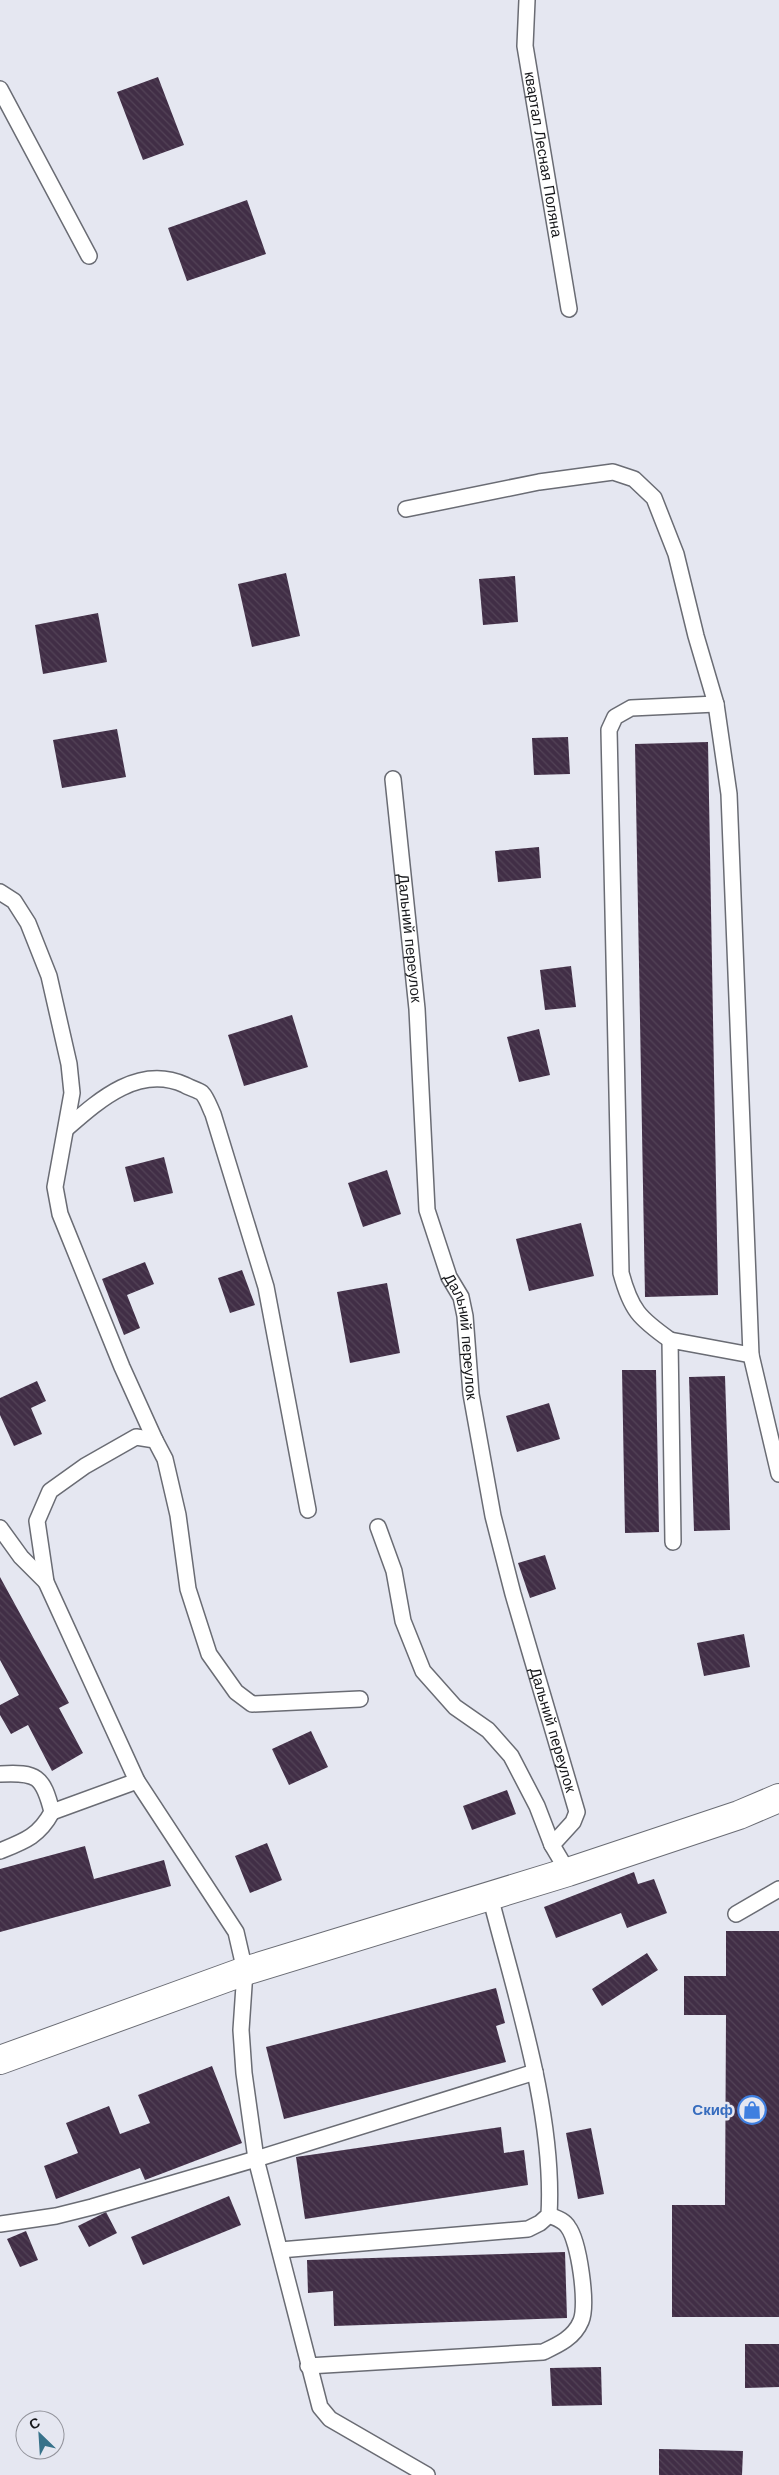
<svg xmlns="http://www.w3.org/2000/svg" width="779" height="2475" viewBox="0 0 779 2475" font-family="'Work Sans',sans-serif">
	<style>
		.building { fill: url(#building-back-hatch) }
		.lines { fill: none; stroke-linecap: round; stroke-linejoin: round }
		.service-casing { stroke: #6a6c74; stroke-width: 18 }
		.minor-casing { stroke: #6a6c74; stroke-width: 30 }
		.service { stroke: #fff; stroke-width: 15 }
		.minor { stroke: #fff; stroke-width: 28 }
		.labels { text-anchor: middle; stroke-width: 5; stroke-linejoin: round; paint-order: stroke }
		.street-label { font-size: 15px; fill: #151619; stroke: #e5e7f1 }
		.shop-label { font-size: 15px; font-weight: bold; fill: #366cbe; stroke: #e5e7f1; text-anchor: end }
	</style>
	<defs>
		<pattern id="building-back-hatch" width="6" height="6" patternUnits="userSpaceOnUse" patternTransform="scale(1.25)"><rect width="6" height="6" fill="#412e46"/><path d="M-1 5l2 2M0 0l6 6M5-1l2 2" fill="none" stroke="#534357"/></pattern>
	</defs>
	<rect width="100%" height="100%" fill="#e5e7f1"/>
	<!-- building -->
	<path class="building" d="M158,77L184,145L143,160L117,92Z
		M247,200L266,254L187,281L168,228Z
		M286,573L300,636L252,647L238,584Z
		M515,576L518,622L483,625L479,579Z
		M98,613L107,662L43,674L35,625Z
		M117,729L126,777L62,788L53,740Z
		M568,737L570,774L534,775L532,738Z
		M708,742L718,1295L645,1297L635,744Z
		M539,847L541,878L498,882L495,851Z
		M571,966L576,1007L545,1010L540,970Z
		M292,1015L308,1067L244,1086L228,1035Z
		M539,1029L550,1075L519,1082L507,1037Z
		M164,1157L173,1193L134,1202L125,1167Z
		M387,1170L401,1214L363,1227L348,1183Z
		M581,1223L594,1276L529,1291L516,1239Z
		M145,1262L154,1284L127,1295L140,1328L124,1335L102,1279Z
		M242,1270L255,1305L230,1313L218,1278Z
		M387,1283L400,1353L350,1363L337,1292Z
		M622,1370H656L659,1532L625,1533Z
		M725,1376L730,1530L694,1531L689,1377Z
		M37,1381L46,1401L31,1408L42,1434L14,1446L0,1415V1398Z
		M549,1403L560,1439L517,1452L506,1416Z
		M545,1555L556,1589L530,1598L518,1563Z
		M0,1577L69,1703L59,1708L83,1753L52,1771L28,1725L11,1734L0,1715V1705L19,1695L0,1660Z
		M744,1634L750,1667L704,1676L697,1643Z
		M311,1731L328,1767L289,1785L272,1749Z
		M507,1790L516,1814L472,1830L463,1806Z
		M267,1843L282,1880L250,1893L235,1856Z
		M85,1846L94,1879L164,1860L171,1886L0,1932V1869Z
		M634,1872L638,1884L654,1879L667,1913L627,1928L621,1913L556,1938L544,1907Z
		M726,1931H779V2317H672V2205H725L726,2015H684V1976H726Z
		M647,1953L658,1970L602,2006L592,1989Z
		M496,1988L505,2023L496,2026L506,2062L284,2119L266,2047Z
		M212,2066L242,2143L145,2180L140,2168L56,2199L44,2166L78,2153L66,2123L109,2106L120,2134L150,2123L138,2095Z
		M501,2127L504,2153L524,2150L528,2185L305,2219L296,2157Z
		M591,2128L604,2194L578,2199L566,2133Z
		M229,2196L241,2225L143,2265L131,2237Z
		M106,2212L117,2233L89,2247L78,2226Z
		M26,2231L38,2260L20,2267L7,2239Z
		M565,2252L567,2318L334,2326L333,2291L308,2293L307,2260Z
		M745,2344H779V2387L745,2388Z
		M601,2367L602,2405L552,2406L550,2368Z
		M659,2449L743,2451L742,2475H659Z"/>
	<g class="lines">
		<defs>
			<g id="service">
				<path id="s1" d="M527,0L525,46L569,309"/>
				<path d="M0,89L89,256"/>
				<path d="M406,509L539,482L613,472L634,479L654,498L676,554L696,636L716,704L729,794L751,1355L779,1474"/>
				<path id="s2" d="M393,779L417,1009L427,1210L449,1277L461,1297L465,1316L471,1394L493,1516L513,1594L577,1812L573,1822L552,1845L568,1872"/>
				<path d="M0,892L14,901L28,923L49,976L69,1064L72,1093L55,1187L60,1214L122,1367L155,1440"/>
				<path d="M67,1128C99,1100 139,1064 185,1085C190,1088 198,1090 202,1093C207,1098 210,1108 213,1114L266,1287L308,1510"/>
				<path d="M670,1340C639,1318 631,1310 621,1273L609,730L615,717L631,708L716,704"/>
				<path d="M378,1527L394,1571L403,1621L423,1671L455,1707L488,1730L511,1756L537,1806L552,1845"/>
				<path d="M0,1528L21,1557L46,1582"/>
				<path d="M673,1542L670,1340L751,1355"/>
				<path d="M360,1699L252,1704L236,1692L209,1654L188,1589L178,1515L165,1459L155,1440L136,1437L85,1466L50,1491L37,1521L46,1582L137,1781L236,1932L245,1971L241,2030L244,2073L256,2159L320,2407L330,2419L427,2475"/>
				<path d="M0,1774C37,1772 43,1776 52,1812C39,1836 25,1841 0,1851"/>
				<path d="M52,1812L137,1781"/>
				<path d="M736,1914L779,1889"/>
				<path d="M0,2224L56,2216L92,2207L256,2159L535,2072"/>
				<path d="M280,2250L528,2229L540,2223L549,2215C555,2114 515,1994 490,1896"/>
				<path d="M308,2366L543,2352C558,2345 574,2338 581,2321C588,2305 579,2241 568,2227C564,2220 556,2218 549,2215"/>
			</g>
			<path id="minor" d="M0,2060L245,1971L568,1872L739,1815L779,1798"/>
		</defs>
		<!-- service casing -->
		<use href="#service" class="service-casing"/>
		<!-- minor casing -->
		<use href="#minor" class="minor-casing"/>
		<!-- service -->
		<use href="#service" class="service"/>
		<!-- minor -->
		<use href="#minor" class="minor"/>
	</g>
	<!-- icons -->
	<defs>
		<symbol id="shop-ring" viewBox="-11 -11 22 22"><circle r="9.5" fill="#e5e7f1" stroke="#3f7fe0" stroke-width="1.5"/><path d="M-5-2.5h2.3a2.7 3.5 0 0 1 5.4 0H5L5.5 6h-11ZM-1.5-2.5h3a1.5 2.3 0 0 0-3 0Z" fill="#3f7fe0"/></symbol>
	</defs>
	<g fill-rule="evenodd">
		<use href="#shop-ring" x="736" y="2094" width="32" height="32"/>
	</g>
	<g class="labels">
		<!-- street labels -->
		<g class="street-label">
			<text dy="5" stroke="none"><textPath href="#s1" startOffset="156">квартал Лесная Поляна</textPath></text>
			<text dy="5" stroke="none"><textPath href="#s2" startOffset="160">Дальний переулок</textPath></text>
			<text dy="5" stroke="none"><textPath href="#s2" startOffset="565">Дальний переулок</textPath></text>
			<text dy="5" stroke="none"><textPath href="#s2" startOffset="970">Дальний переулок</textPath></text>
		</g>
		<!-- shop labels -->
		<g class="shop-label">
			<text x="733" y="2115">Скиф</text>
		</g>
	</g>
	<!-- north arrow -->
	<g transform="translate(40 2435) rotate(335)"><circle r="24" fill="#e5e7f1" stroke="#92939b"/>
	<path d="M0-4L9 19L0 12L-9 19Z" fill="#37728a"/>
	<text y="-8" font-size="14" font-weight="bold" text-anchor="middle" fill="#151619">С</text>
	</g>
</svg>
